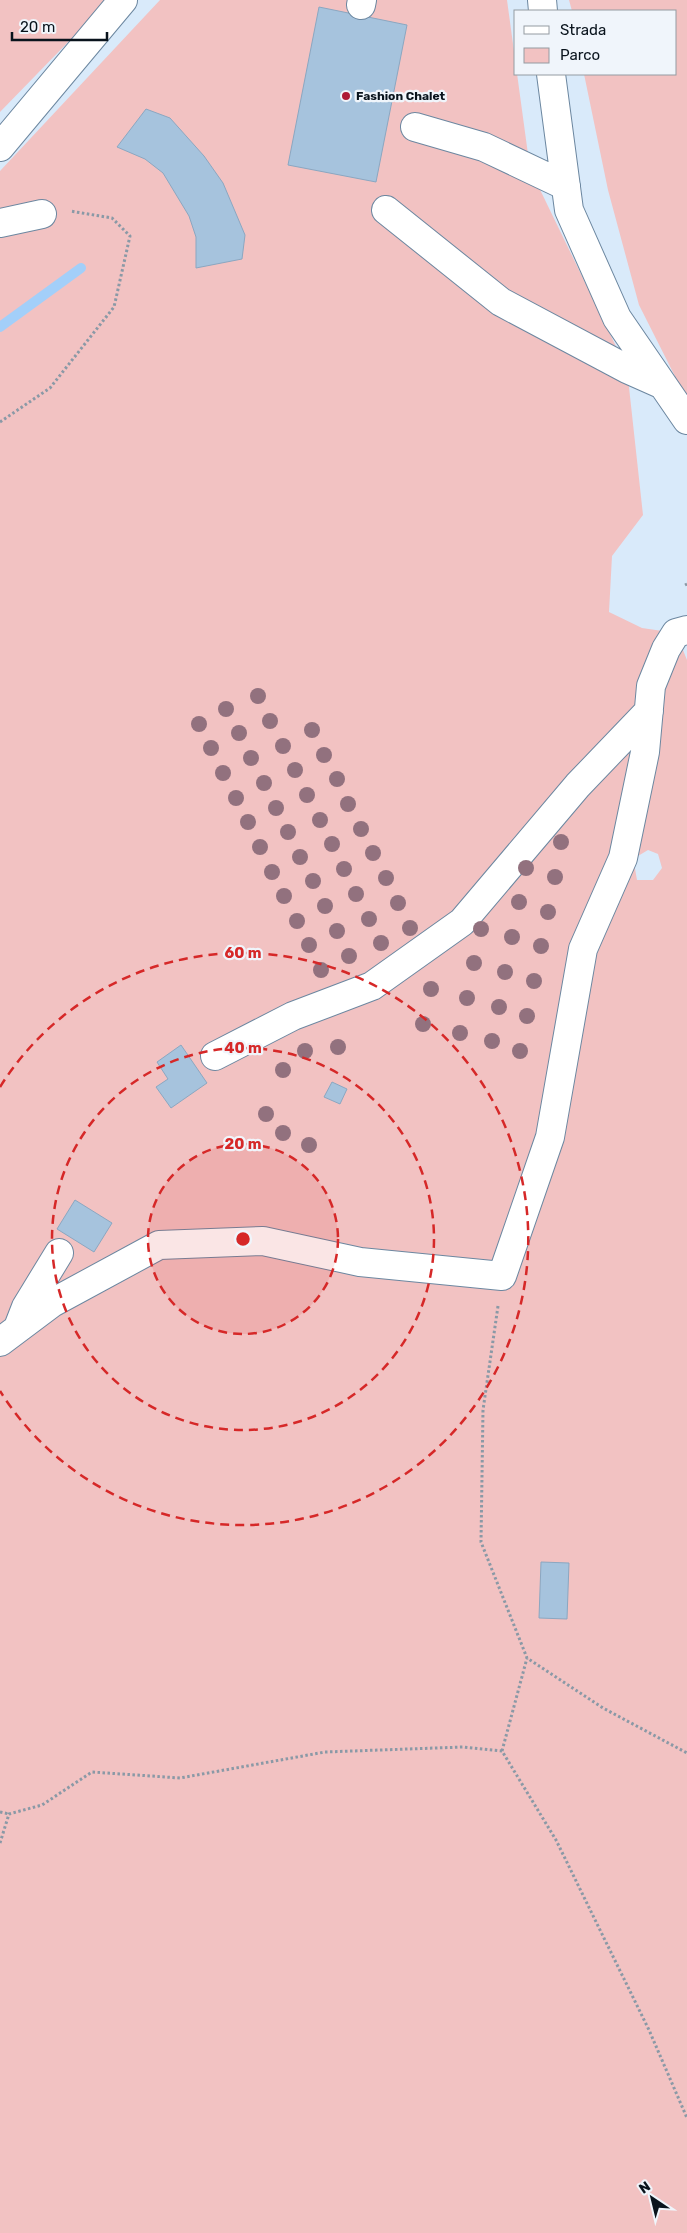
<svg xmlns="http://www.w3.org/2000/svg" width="687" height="2233" viewBox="0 0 687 2233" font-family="Rubik,sans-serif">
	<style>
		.green { fill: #f2c2c2; fill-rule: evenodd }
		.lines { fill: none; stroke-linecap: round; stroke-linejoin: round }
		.stream { stroke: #a3cff9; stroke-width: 10 }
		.building { fill: #a6c3dd; stroke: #8ba7c1 }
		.minor-casing { stroke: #6c87a0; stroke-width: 30 }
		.path { stroke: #8a99a6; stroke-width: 3; stroke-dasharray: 2.5 2.5; stroke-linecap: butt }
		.minor { stroke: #fff; stroke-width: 28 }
		.tree { fill: #92717e }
		.ring { fill: none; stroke: #d62828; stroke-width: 2.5; stroke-dasharray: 9 6 }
		.poi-dot { fill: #ae1935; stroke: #f0f5fb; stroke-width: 2 }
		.labels { text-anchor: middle; stroke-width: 4.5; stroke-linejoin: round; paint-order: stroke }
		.poi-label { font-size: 12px; font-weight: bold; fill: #09131c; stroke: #f0f5fb; text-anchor: start }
		.centre { fill: #d62828; stroke: #f0f5fb; stroke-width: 2.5 }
		.ring-label { font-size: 15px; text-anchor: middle; font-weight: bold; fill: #d62828; stroke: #f0f5fb; stroke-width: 4.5; stroke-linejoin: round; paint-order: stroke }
	</style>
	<rect width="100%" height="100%" fill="#d9eafa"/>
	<!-- green -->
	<path class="green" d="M0,0H109L0,112Z
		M160,0H507L530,169L627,369L643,515L612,556L609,612L642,628L676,633L687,660V2233H0V171ZM648,850L658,854L662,868L653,880H637L634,863L638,856Z
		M569,0H687V400L639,305L608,190L584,74H676V11H572Z"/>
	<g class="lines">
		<!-- stream -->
		<path class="stream" d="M0,327L81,268"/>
	</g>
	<!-- building -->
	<path class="building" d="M319,7L407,25L376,182L288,165Z
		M146,109L170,118L204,156L223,183L245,235L242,259L196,268V237L189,216L163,173L145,159L117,147Z
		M181,1045L207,1083L171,1108L156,1087L168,1079L157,1062Z
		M332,1082L347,1089L340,1104L324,1097Z
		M75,1200L112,1223L94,1252L57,1229Z
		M541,1562L569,1563L567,1619L539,1618Z"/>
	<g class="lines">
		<defs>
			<path id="minor" d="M542,0L543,11
				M361,5L362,0
				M551,74L569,210L617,318L687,420
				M415,127L484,147L566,186
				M0,147L123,0
				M386,210L501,302L627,369L663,385
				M0,223L42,214
				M215,1056L293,1016L372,986L462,922L578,785L649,711
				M19,1325L26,1307L59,1253
				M0,1342L52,1303L159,1245L263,1241L360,1262L502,1276L550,1137L583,949L623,858L645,752L651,686L666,649L676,633L687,630"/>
		</defs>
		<!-- minor casing -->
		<use href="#minor" class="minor-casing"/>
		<!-- path -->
		<path class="path" d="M0,422L50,388L114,307L130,236L112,218L70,211
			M685,585L687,584
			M498,1306L483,1410L481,1542L527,1658L603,1708L687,1753
			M502,1751L527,1658
			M0,1812L9,1814
			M0,1843L9,1814L42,1805L92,1772L180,1778L325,1752L463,1747L502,1751L556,1840L649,2030L687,2118"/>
		<!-- minor -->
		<use href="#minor" class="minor"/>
	</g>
	<!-- trees -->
	<g class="tree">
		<circle cx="258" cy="696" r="8"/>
		<circle cx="226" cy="709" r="8"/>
		<circle cx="270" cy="721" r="8"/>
		<circle cx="199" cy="724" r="8"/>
		<circle cx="312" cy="730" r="8"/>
		<circle cx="239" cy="733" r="8"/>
		<circle cx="283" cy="746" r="8"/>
		<circle cx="211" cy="748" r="8"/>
		<circle cx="324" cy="755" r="8"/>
		<circle cx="251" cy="758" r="8"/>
		<circle cx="295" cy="770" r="8"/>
		<circle cx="223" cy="773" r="8"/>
		<circle cx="337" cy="779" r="8"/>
		<circle cx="264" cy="783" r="8"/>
		<circle cx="307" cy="795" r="8"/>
		<circle cx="236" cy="798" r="8"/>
		<circle cx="348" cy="804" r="8"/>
		<circle cx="276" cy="808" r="8"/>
		<circle cx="320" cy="820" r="8"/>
		<circle cx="248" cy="822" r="8"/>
		<circle cx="361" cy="829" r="8"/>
		<circle cx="288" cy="832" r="8"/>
		<circle cx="561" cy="842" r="8"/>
		<circle cx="332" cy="844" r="8"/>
		<circle cx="260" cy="847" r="8"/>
		<circle cx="373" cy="853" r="8"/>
		<circle cx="300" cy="857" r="8"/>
		<circle cx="526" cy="868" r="8"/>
		<circle cx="344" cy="869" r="8"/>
		<circle cx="272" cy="872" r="8"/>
		<circle cx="555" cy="877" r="8"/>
		<circle cx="386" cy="878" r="8"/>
		<circle cx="313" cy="881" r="8"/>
		<circle cx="356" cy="894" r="8"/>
		<circle cx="284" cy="896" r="8"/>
		<circle cx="519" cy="902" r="8"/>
		<circle cx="398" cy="903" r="8"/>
		<circle cx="325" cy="906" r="8"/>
		<circle cx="548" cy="912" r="8"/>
		<circle cx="369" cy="919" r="8"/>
		<circle cx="297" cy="921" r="8"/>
		<circle cx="410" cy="928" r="8"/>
		<circle cx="481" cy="929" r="8"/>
		<circle cx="337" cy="931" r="8"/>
		<circle cx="512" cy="937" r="8"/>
		<circle cx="381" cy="943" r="8"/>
		<circle cx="309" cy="945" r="8"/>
		<circle cx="541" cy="946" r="8"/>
		<circle cx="349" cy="956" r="8"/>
		<circle cx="474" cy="963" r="8"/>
		<circle cx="321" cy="970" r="8"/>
		<circle cx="505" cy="972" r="8"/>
		<circle cx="534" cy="981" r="8"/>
		<circle cx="431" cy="989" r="8"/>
		<circle cx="467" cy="998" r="8"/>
		<circle cx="499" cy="1007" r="8"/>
		<circle cx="527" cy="1016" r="8"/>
		<circle cx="423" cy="1024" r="8"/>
		<circle cx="460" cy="1033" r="8"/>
		<circle cx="492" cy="1041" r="8"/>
		<circle cx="338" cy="1047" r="8"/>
		<circle cx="305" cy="1051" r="8"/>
		<circle cx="520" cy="1051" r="8"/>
		<circle cx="283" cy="1070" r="8"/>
		<circle cx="266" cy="1114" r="8"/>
		<circle cx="283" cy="1133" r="8"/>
		<circle cx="309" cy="1145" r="8"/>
	</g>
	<!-- distance rings -->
	<circle cx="243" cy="1239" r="95" fill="#d62828" fill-opacity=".12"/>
	<g class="ring">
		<circle cx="243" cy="1239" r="95"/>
		<circle cx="243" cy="1239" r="191"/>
		<path d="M0 1087A286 286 0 1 1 0 1391"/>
	</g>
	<!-- markers -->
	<circle class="poi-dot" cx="346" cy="96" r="5"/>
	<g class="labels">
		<!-- poi labels -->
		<g class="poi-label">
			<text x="356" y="100">Fashion Chalet</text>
		</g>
	</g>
	<circle cx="243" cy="1239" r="8" class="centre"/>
	<g class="ring-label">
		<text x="243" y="958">60 m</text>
		<text x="243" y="1053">40 m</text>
		<text x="243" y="1149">20 m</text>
	</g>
	<!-- legend -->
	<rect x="514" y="10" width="162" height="65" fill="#f0f5fb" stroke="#949ba2"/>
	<rect x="524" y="26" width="25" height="8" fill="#ffffff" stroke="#949ba2"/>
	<text x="560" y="35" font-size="15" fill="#09131c">Strada</text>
	<rect x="524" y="48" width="25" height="15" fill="#f2c2c2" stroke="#949ba2"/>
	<text x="560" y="60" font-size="15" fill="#09131c">Parco</text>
	<!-- north arrow -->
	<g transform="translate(652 2198) rotate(325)" stroke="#f0f5fb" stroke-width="4" paint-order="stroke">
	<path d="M0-4L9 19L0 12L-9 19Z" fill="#09131c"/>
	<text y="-8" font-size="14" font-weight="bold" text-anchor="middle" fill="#09131c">N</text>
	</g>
	<!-- scale -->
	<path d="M12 32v8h95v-8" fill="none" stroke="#09131c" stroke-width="2.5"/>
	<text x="20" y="32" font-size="15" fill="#09131c" stroke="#f0f5fb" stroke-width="4" paint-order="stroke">20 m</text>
</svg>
